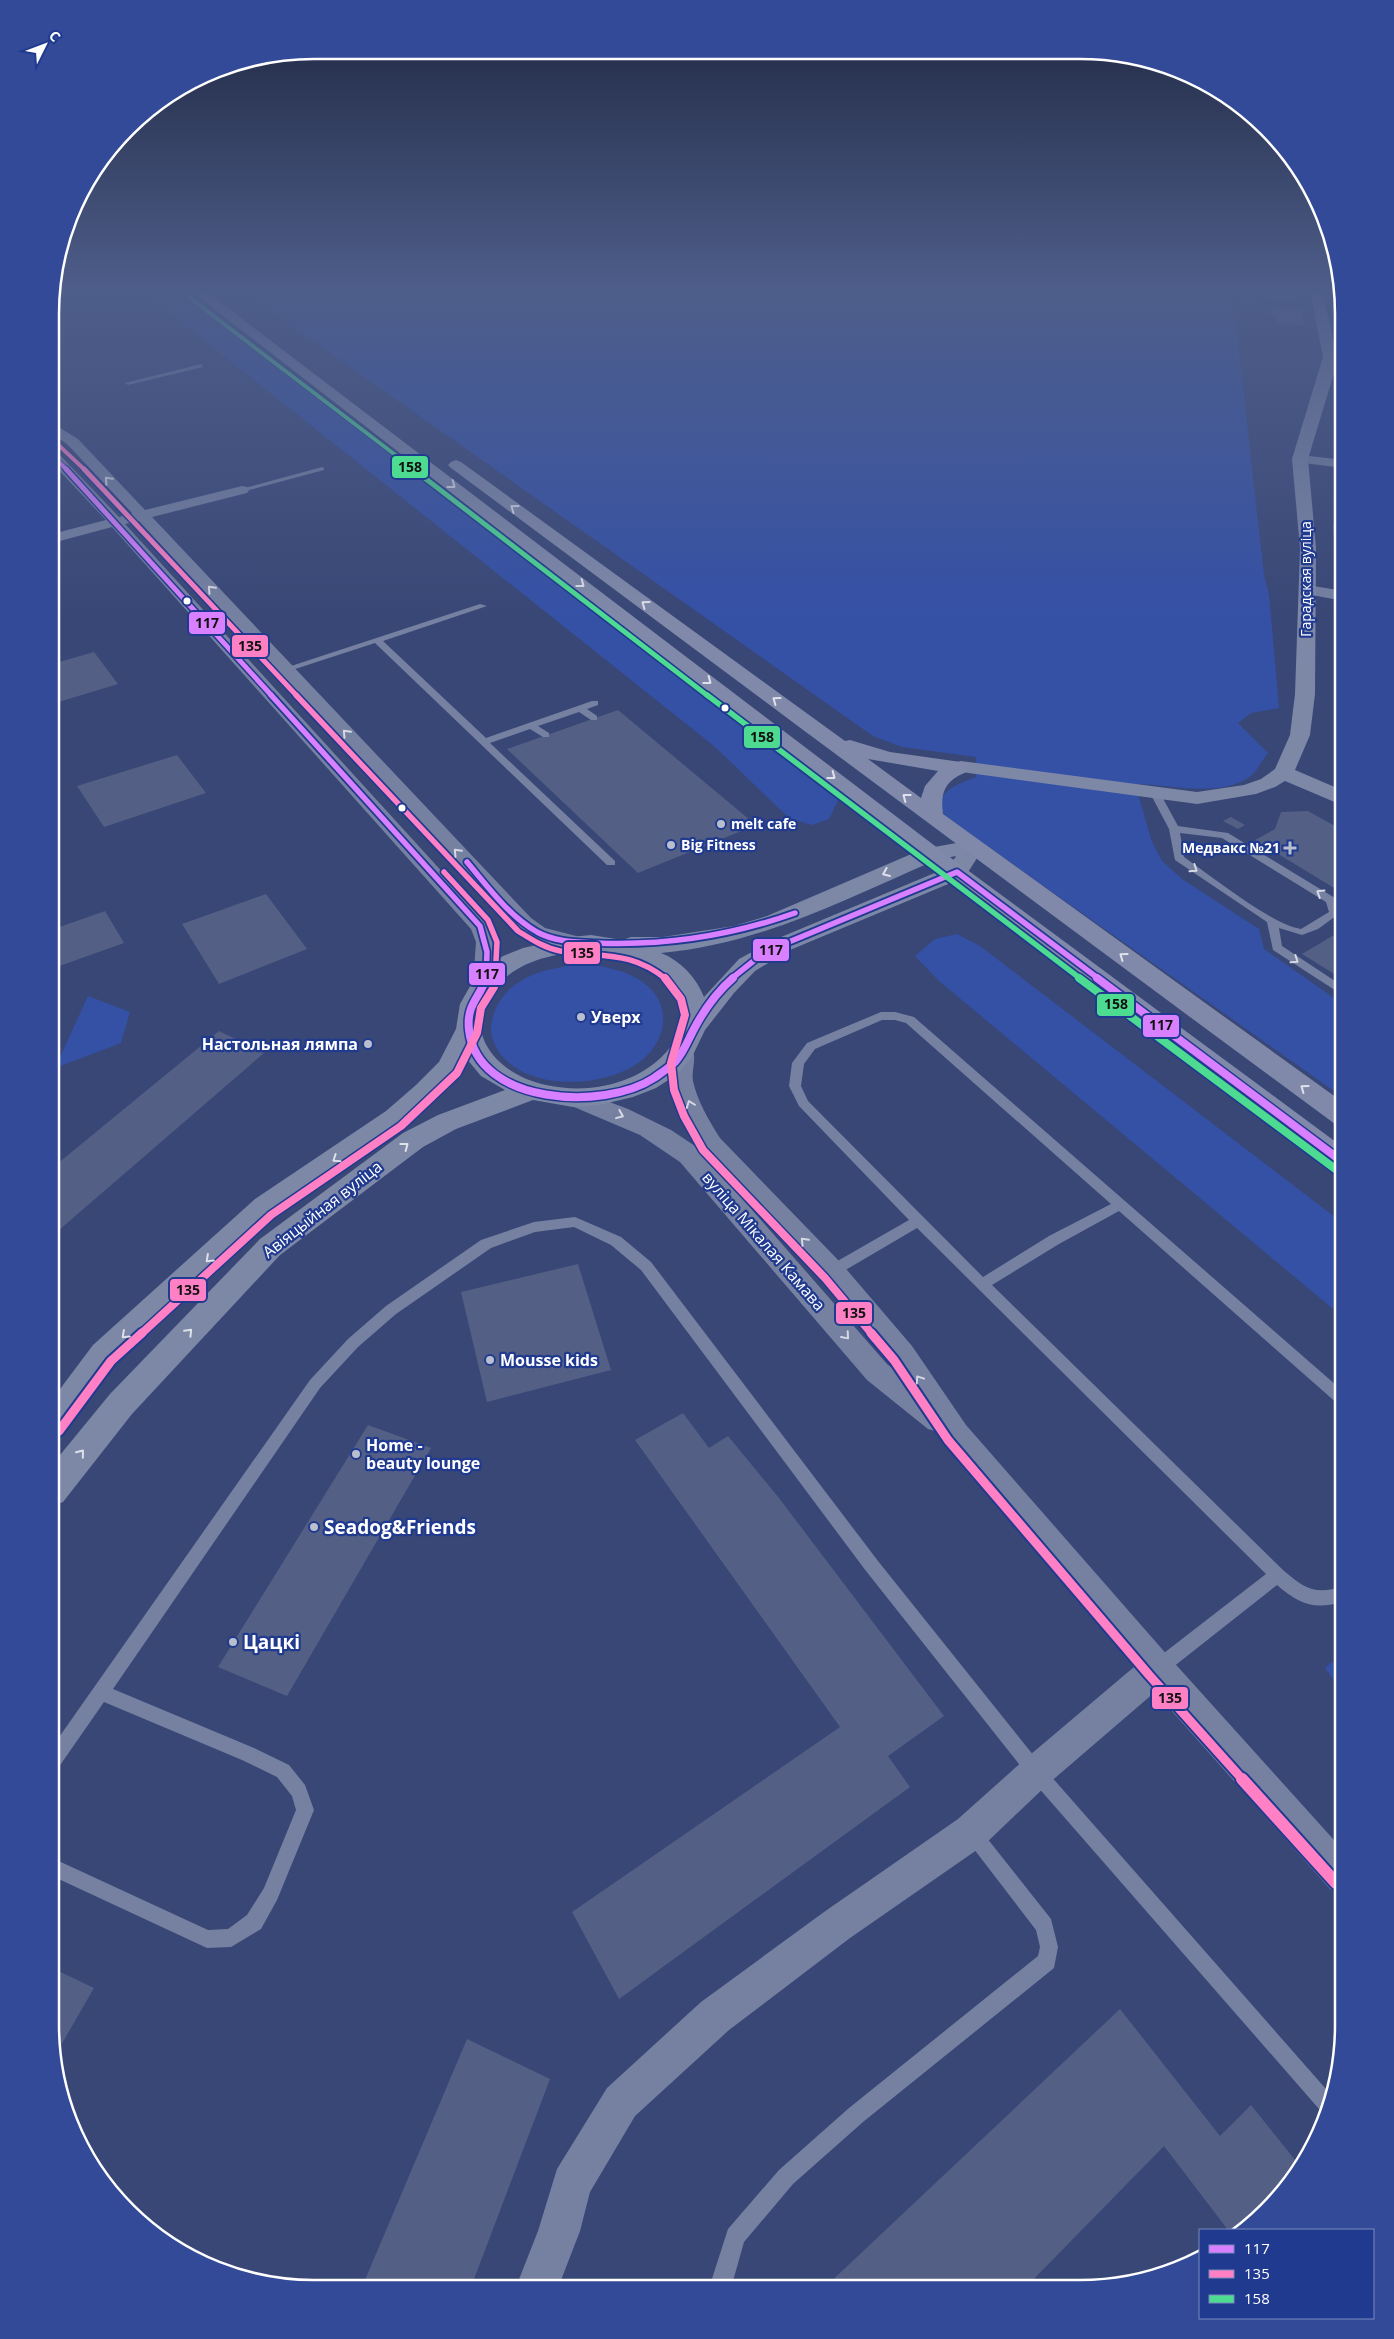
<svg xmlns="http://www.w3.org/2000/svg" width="1394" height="2339" viewBox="0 0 1394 2339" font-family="'Open Sans',sans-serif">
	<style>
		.green { fill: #3551a6 }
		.building { fill: #535f85 }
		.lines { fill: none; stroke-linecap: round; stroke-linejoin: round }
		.lane { fill: #7681a1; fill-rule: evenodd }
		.street { fill: #7681a1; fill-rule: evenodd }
		.secondary { fill: #7d87a6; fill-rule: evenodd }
		.primary { fill: #8089a9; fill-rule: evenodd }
		.bus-1-far3-casing { stroke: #203a8f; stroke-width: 5.5 }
		.bus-1-far2-casing { stroke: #203a8f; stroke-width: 8 }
		.bus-1-far1-casing { stroke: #203a8f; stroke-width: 9 }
		.bus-1-casing { stroke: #203a8f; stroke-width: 11 }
		.bus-2-far5-casing { stroke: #203a8f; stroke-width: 5.5 }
		.bus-2-far4-casing { stroke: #203a8f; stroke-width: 8 }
		.bus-2-far3-casing { stroke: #203a8f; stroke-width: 9 }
		.bus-2-far2-casing { stroke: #203a8f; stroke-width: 11 }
		.bus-2-far1-casing { stroke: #203a8f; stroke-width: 13 }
		.bus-2-casing { stroke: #203a8f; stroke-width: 16 }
		.bus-3-far3-casing { stroke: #203a8f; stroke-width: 5.5 }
		.bus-3-far2-casing { stroke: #203a8f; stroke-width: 8 }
		.bus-3-far1-casing { stroke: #203a8f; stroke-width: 9 }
		.bus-3-casing { stroke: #203a8f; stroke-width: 11 }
		.bus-1-far3 { stroke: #d880ff; stroke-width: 4 }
		.bus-1-far2 { stroke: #d880ff; stroke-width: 5 }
		.bus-1-far1 { stroke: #d880ff; stroke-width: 5.5 }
		.bus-1 { stroke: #d880ff; stroke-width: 8 }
		.bus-2-far5 { stroke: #ff80c5; stroke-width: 4 }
		.bus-2-far4 { stroke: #ff80c5; stroke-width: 5 }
		.bus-2-far3 { stroke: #ff80c5; stroke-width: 5.5 }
		.bus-2-far2 { stroke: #ff80c5; stroke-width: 8 }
		.bus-2-far1 { stroke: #ff80c5; stroke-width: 9 }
		.bus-2 { stroke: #ff80c5; stroke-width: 12 }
		.bus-3-far3 { stroke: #4ddb92; stroke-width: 4 }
		.bus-3-far2 { stroke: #4ddb92; stroke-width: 5 }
		.bus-3-far1 { stroke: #4ddb92; stroke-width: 5.5 }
		.bus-3 { stroke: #4ddb92; stroke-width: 8 }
		.oneway { stroke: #d6d9e3 }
		.oneway2 { stroke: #dfe2ea }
		.oneway3 { stroke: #dee1e9 }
		.bus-dot { fill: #fff; stroke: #203a8f; stroke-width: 2 }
		.poi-dot { fill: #babfcf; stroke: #203a8f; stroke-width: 2 }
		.labels { text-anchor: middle; stroke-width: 4.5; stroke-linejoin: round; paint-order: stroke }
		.far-street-label { font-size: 14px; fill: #fff; stroke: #203a8f }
		.far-poi-label { font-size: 14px; font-weight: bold; fill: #fff; stroke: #203a8f; text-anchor: start }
		.poi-label { font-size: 16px; font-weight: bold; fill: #fff; stroke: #203a8f; text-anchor: start }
		.street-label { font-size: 16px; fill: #fff; stroke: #203a8f }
		.near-poi-label { font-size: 19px; font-weight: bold; fill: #fff; stroke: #203a8f; text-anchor: start }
		.rim { fill: none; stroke: #fff; stroke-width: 2.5 }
		.line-badge { stroke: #203a8f; stroke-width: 2 }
		.pale-badge-label { font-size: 14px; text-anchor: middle; font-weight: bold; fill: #111 }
	</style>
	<rect width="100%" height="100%" fill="#394776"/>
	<!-- green -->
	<path class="green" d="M141,290H179L838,800L829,819L812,825L789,818L714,746Z
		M241,290H1232L1264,575L1269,595L1279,708L1251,713L1238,723L1268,753C1263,759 1258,769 1252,775C1222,799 1169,784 1135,784L1152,842L1162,861L1182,879L1259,929L1264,949L1344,1005V1098L946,817L939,805C943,788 961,783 976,777V757L902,747L873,736Z
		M957,934L980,946L1344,1224V1318L939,981L915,956L935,939Z
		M591,964C608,968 623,970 638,979C672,999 670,1037 642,1060C604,1091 512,1093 493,1040C489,1030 492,1019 495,1010C511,973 555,966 591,964Z
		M88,996L130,1012L121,1043L55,1068Z
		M1344,1653V1693L1325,1668Z"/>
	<!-- building -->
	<path class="building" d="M1259,290H1298V300L1258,296Z
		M1242,295L1256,296L1255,303L1242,301Z
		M1270,308L1302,310L1304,325L1277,323L1276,316L1270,315Z
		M1336,442L1344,443V452L1336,451Z
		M1333,525L1344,527V539L1334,538Z
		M94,652L118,684L52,704V664Z
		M618,710L756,825L638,873L507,749Z
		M177,755L206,793L104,827L77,786Z
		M1308,811L1344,831V894L1255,840L1275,829L1281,812Z
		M1231,817L1245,825L1238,829L1223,821Z
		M266,894L307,949L219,984L182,924Z
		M105,911L124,943L51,969V930Z
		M1344,929V980L1302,954Z
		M219,1031L264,1053L51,1237V1169Z
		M578,1264L611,1370L487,1402L461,1292Z
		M683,1413L709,1448L728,1436L779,1498L944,1716L888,1756L910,1787L619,1999L572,1912L840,1727L635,1440Z
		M368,1425L431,1448L287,1696L218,1667Z
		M50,1967L94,1988L56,2054L50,2025Z
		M1120,2009L1220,2136L1251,2105L1300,2166L1290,2185L1245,2230H1228L1164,2146L1024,2289L824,2288Z
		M467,2039L550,2079L471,2287H362Z"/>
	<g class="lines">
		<!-- lane -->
		<path class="lane" d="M201,364L203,367L128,385L125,383Z
			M322,467L324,468V470L242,492L238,490Z
			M480,604L487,606L383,641L486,738L592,701H598V705L587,709L597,716V720H591L579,712L538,726L549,733V737H543L530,729L490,743L615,861V865H607L375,643L289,671L282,669Z
			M1155,790L1160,793L1178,826L1228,833L1335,898L1340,913L1318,929L1302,935L1279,928L1282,946L1344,987V996L1273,950L1267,922L1175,860L1169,829L1150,793ZM1180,833L1222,838L1326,902L1329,912L1301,929C1272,925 1210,875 1184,857Z
			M881,1012H895L914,1017L1344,1392V1407L1339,1405L1119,1211L1059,1244L992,1285L1283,1570C1304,1588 1315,1596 1344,1586V1601C1315,1611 1299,1604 1277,1585L1163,1675L1157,1677L1151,1675L1149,1669L1151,1663L1266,1574L917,1228L837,1275L832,1276L827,1275L825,1271L827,1267L909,1220L799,1106L789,1086L792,1063L807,1043ZM882,1020H895L906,1023L1111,1204L1049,1236L983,1277L808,1101L801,1086L804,1064L815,1049Z
			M575,1217L621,1237L651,1262L878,1561L1042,1766L1333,2097L1326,2117L1030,1778L866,1571L641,1270L611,1245L574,1227L535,1232L491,1248L396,1314L358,1347L320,1388L113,1689L254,1748L289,1765L305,1785L314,1810L277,1900L261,1929L231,1947L207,1948L50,1875V1857L208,1930L228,1929L247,1915L264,1888L296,1810L292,1796L277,1777L242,1760L104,1702L56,1771L50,1773V1750L310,1380L348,1339L386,1306L481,1240L534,1222Z
			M973,1825L979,1828L1051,1919L1058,1947L1054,1968L863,2122L793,2184L744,2242L731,2288H709L728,2229L779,2170L849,2108L1038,1956L1040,1947L1036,1930L967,1840L964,1834L967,1828Z"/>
		<!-- street -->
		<path class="street" d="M1330,353L1344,354V362L1326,360L1324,357L1326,354Z
			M52,423L78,439L145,510L242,486L247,487L249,490L247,493L152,517L531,918L545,928L584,938L587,943L584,948L576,950L530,938L517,928L139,521L125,524L487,921L498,942L495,984L492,989L484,991L476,989L473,984L476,942L471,929L112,527L56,542L52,540V534L106,520L52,463V451L57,452L119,517L132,513L68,445L52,433Z
			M1300,455L1344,460V468L1295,462L1293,459Z
			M1307,585L1344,591V601L1301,593L1299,590L1301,587Z
			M683,1044L691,1046C698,1057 691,1069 693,1081C697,1100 709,1121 720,1138L841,1263L912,1346L966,1425L1169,1657L1343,1850V1894L1330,1889L1155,1692L1048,1784L984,1845L850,1938L729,2030L635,2116L590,2192L580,2231L558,2288L516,2287L538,2231L557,2169L607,2088L701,2002L824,1912L958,1819L1024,1760L1134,1667L939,1432L928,1429L867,1380L680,1162L640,1135L567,1104L563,1098L567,1092L575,1089L628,1109L671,1130L698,1148L887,1364L899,1373L823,1279L702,1150C685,1125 657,1076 675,1046Z"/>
		<!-- secondary -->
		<path class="secondary" d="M1310,290H1322L1337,357L1334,373L1308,459L1316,548L1315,694L1310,735L1295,770L1344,791V806L1285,781L1275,787L1256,794L1197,804L954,771L951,767L954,763L961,761L1197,792L1244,785L1261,779L1275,769L1290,735L1295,694L1300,548L1292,459L1323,357Z
			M973,840L981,842L984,847L965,877L790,950L755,971L734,993L705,1030L692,1057L676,1075L656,1088L633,1097L599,1105L573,1107L533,1100L456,1129L423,1147L280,1255L132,1414L63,1502L51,1506V1466L110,1394L260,1239L403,1133L438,1115L505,1090L481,1076L466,1058L458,1073L434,1099L404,1125L275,1215L115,1363L62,1435L51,1439V1401L93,1345L255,1199L386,1111L416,1085L439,1062L456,1029L460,1004L473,981L487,967L503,956L523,948L571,937L591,935L622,940L631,937H663L734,926L767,916L923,849ZM956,856L949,867L774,940L739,959L704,997C696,977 681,961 661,953C761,944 846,899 936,860ZM591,951C755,969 673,1112 546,1085C493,1074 454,1024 503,980C526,958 560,953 591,951Z"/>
		<!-- primary -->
		<path class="primary" d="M190,290H204L939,849L1344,1148V1173L1334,1170L923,859Z
			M456,460L461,462L845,741L850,740L890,752L968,763L971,767C968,772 964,773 958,776C942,785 941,798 943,814L1344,1103V1127L1335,1124C1039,906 746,687 451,468L448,465L451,462ZM868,759L938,771L925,786L921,798Z"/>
		<defs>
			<path id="bus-1-far3" d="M52,455L67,470"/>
			<path id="bus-1-far2" d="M66,469L272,696"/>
			<path id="bus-1-far1" d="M271,695L480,926L487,952L486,979
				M467,862C488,887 508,915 537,932C555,942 576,942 596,943C665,946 730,936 795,913
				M731,979L756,959L784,944L957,872L1099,979"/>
			<path id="bus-1" d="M486,978C480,998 466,1004 469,1030C477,1105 604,1111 654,1078C661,1073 669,1068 675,1062C684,1052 688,1040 694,1029C704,1010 717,992 733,978
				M1097,978L1344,1163"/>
			<path id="bus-2-far5" d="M52,439L85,470"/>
			<path id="bus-2-far4" d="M84,469L297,696"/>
			<path id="bus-2-far3" d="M296,695L518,931C531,939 544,948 560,951C601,958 630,950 666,979
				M444,872L488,920L497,942L495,979"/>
			<path id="bus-2-far2" d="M665,978L681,999L685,1015L671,1063L674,1090L684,1116L703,1150L825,1278L872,1334
				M141,1334L271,1215L401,1126L457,1073L477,1033L481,1008L494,987L495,978"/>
			<path id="bus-2-far1" d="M871,1333L894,1360L948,1440L1149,1675L1243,1780
				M59,1431L111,1361L142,1333"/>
			<path id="bus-2" d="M1242,1779L1336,1883"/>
			<path id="bus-3-far3" d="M190,298L415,470"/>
			<path id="bus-3-far2" d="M413,469L708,696"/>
			<path id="bus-3-far1" d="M707,695L1081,979"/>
			<path id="bus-3" d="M1079,978L1338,1171"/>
		</defs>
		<!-- bus-1-far3 casing -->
		<use href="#bus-1-far3" class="bus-1-far3-casing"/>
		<!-- bus-1-far2 casing -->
		<use href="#bus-1-far2" class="bus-1-far2-casing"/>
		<!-- bus-1-far1 casing -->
		<use href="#bus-1-far1" class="bus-1-far1-casing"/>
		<!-- bus-1 casing -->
		<use href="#bus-1" class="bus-1-casing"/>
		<!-- bus-2-far5 casing -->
		<use href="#bus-2-far5" class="bus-2-far5-casing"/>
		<!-- bus-2-far4 casing -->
		<use href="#bus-2-far4" class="bus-2-far4-casing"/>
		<!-- bus-2-far3 casing -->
		<use href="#bus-2-far3" class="bus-2-far3-casing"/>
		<!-- bus-2-far2 casing -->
		<use href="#bus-2-far2" class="bus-2-far2-casing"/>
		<!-- bus-2-far1 casing -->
		<use href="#bus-2-far1" class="bus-2-far1-casing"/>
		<!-- bus-2 casing -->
		<use href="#bus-2" class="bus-2-casing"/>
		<!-- bus-3-far3 casing -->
		<use href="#bus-3-far3" class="bus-3-far3-casing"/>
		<!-- bus-3-far2 casing -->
		<use href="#bus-3-far2" class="bus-3-far2-casing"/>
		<!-- bus-3-far1 casing -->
		<use href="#bus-3-far1" class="bus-3-far1-casing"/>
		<!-- bus-3 casing -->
		<use href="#bus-3" class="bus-3-casing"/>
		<!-- bus-1-far3 -->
		<use href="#bus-1-far3" class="bus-1-far3"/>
		<!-- bus-1-far2 -->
		<use href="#bus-1-far2" class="bus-1-far2"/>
		<!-- bus-1-far1 -->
		<use href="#bus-1-far1" class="bus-1-far1"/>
		<!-- bus-1 -->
		<use href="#bus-1" class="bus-1"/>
		<!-- bus-2-far5 -->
		<use href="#bus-2-far5" class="bus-2-far5"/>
		<!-- bus-2-far4 -->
		<use href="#bus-2-far4" class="bus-2-far4"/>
		<!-- bus-2-far3 -->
		<use href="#bus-2-far3" class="bus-2-far3"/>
		<!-- bus-2-far2 -->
		<use href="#bus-2-far2" class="bus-2-far2"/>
		<!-- bus-2-far1 -->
		<use href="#bus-2-far1" class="bus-2-far1"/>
		<!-- bus-2 -->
		<use href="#bus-2" class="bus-2"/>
		<!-- bus-3-far3 -->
		<use href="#bus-3-far3" class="bus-3-far3"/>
		<!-- bus-3-far2 -->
		<use href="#bus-3-far2" class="bus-3-far2"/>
		<!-- bus-3-far1 -->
		<use href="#bus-3-far1" class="bus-3-far1"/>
		<!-- bus-3 -->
		<use href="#bus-3" class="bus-3"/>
	</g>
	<!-- one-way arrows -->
	<defs><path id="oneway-chevron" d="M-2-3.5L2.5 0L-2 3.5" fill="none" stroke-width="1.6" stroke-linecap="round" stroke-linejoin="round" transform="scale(1.25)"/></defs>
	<g class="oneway">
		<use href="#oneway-chevron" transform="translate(108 480) rotate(-133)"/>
		<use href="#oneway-chevron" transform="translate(211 589) rotate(-133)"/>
		<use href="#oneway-chevron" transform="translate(346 733) rotate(-133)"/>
		<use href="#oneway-chevron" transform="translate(457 852) rotate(-133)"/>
		<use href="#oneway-chevron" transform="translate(1194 869) rotate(34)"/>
		<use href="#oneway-chevron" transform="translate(1320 893) rotate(-148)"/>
		<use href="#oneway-chevron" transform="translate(1295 960) rotate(34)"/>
		<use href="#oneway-chevron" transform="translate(690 1104) rotate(-111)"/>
		<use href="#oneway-chevron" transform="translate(620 1115) rotate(22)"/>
		<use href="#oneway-chevron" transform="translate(804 1241) rotate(-134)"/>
		<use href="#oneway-chevron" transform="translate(846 1336) rotate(49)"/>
		<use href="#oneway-chevron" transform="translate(919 1379) rotate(-124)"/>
	</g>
	<g class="oneway2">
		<use href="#oneway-chevron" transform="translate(452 485) rotate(37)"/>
		<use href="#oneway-chevron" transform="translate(514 508) rotate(-144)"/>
		<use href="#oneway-chevron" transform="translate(581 584) rotate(37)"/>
		<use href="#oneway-chevron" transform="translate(645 604) rotate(-144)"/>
		<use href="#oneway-chevron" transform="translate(708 681) rotate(37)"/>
		<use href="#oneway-chevron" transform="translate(776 700) rotate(-144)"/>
		<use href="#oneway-chevron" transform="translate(832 776) rotate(37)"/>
		<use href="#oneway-chevron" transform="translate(906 797) rotate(-143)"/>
		<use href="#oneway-chevron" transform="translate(1123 956) rotate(-144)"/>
		<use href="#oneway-chevron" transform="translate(1304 1088) rotate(-144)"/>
	</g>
	<g class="oneway3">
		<use href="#oneway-chevron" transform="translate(886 873) rotate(157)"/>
		<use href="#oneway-chevron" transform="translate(405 1146) rotate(-37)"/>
		<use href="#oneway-chevron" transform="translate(336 1159) rotate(146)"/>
		<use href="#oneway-chevron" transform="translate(209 1259) rotate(137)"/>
		<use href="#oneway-chevron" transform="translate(189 1332) rotate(-46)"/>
		<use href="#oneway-chevron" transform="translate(125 1335) rotate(137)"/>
		<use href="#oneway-chevron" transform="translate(81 1453) rotate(-51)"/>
	</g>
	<!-- sky -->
	<linearGradient id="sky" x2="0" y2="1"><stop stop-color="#1f2741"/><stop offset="0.47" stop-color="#4e5e8a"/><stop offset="1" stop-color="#4e5e8a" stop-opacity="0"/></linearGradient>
	<rect width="1394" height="617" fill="url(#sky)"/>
	<!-- markers -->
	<g class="bus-dot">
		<circle cx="187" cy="601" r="4.5"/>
		<circle cx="725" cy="708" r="4.5"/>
		<circle cx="402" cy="808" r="4.5"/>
	</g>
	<g class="poi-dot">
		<circle cx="721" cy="824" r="5"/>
		<circle cx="671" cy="845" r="5"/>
		<path d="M1287.5 840.5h5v5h5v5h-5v5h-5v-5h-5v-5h5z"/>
		<circle cx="581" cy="1017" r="5"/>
		<circle cx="368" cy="1044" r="5"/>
		<circle cx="490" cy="1360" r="5"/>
		<circle cx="356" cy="1454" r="5"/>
		<circle cx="314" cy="1527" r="5"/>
		<circle cx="233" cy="1642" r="5"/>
	</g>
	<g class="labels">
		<!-- far-street labels -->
		<g class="far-street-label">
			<text transform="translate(1306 579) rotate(-90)" y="5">Гарадская вуліца</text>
		</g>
		<!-- far-poi labels -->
		<g class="far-poi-label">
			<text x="731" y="829">melt cafe</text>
			<text x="681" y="850">Big Fitness</text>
			<text x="1280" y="853" text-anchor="end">Медвакс №21</text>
		</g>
		<!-- poi labels -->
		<g class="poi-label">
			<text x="591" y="1023">Уверх</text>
			<text x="358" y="1050" text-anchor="end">Настольная лямпа</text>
			<text x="500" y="1366">Mousse kids</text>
			<text x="366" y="1451">Home -<tspan x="366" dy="18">beauty lounge</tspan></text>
		</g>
		<!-- street labels -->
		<g class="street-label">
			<text transform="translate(322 1209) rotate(-38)" y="6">Авіяцыйная вуліца</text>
			<text transform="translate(764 1241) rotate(49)" y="6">вуліца Мікалая Камава</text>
		</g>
		<!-- near-poi labels -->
		<g class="near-poi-label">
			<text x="324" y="1534">Seadog&amp;Friends</text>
			<text x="243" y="1649">Цацкi</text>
		</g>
	</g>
	<!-- crop -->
	<path d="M0 0H1394V2339H0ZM314 59H1080A255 255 0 0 1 1335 314V2025A255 255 0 0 1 1080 2280H314A255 255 0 0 1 59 2025V314A255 255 0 0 1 314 59Z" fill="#324a98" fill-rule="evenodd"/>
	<path class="rim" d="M314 59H1080A255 255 0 0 1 1335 314V2025A255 255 0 0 1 1080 2280H314A255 255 0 0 1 59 2025V314A255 255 0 0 1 314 59Z"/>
	<g class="line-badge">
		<rect x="391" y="455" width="38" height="24" rx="5" fill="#4ddb92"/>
		<rect x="188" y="611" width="38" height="24" rx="5" fill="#d880ff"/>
		<rect x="231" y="634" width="38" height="24" rx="5" fill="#ff80c5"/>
		<rect x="743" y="725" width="38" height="24" rx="5" fill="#4ddb92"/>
		<rect x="752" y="938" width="38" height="24" rx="5" fill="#d880ff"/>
		<rect x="563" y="941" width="38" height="24" rx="5" fill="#ff80c5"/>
		<rect x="468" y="962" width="38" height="24" rx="5" fill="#d880ff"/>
		<rect x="1096" y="993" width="39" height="24" rx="5" fill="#4ddb92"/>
		<rect x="1142" y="1014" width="38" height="24" rx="5" fill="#d880ff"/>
		<rect x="169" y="1278" width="38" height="24" rx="5" fill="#ff80c5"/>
		<rect x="835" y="1301" width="38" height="24" rx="5" fill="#ff80c5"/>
		<rect x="1151" y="1686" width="38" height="24" rx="5" fill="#ff80c5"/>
	</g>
	<g class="pale-badge-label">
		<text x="410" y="472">158</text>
		<text x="207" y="628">117</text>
		<text x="250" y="651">135</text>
		<text x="762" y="742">158</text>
		<text x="771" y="955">117</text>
		<text x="582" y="958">135</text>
		<text x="487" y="979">117</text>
		<text x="1116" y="1009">158</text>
		<text x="1161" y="1030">117</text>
		<text x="188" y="1295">135</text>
		<text x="854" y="1318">135</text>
		<text x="1170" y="1703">135</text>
	</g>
	<!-- legend -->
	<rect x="1199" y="2229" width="175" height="90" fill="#203a8f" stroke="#7989bc"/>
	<rect x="1209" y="2245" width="25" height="8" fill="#d880ff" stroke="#7989bc"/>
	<text x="1244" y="2254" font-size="15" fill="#ffffff">117</text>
	<rect x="1209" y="2270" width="25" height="8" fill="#ff80c5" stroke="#7989bc"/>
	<text x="1244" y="2279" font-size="15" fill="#ffffff">135</text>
	<rect x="1209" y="2295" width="25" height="8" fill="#4ddb92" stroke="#7989bc"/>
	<text x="1244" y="2304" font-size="15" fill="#ffffff">158</text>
	<!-- north arrow -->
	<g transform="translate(45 45) rotate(48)" stroke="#203a8f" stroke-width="4" paint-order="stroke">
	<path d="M0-4L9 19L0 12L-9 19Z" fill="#ffffff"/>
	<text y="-8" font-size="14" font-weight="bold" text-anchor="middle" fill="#ffffff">С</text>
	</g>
</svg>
